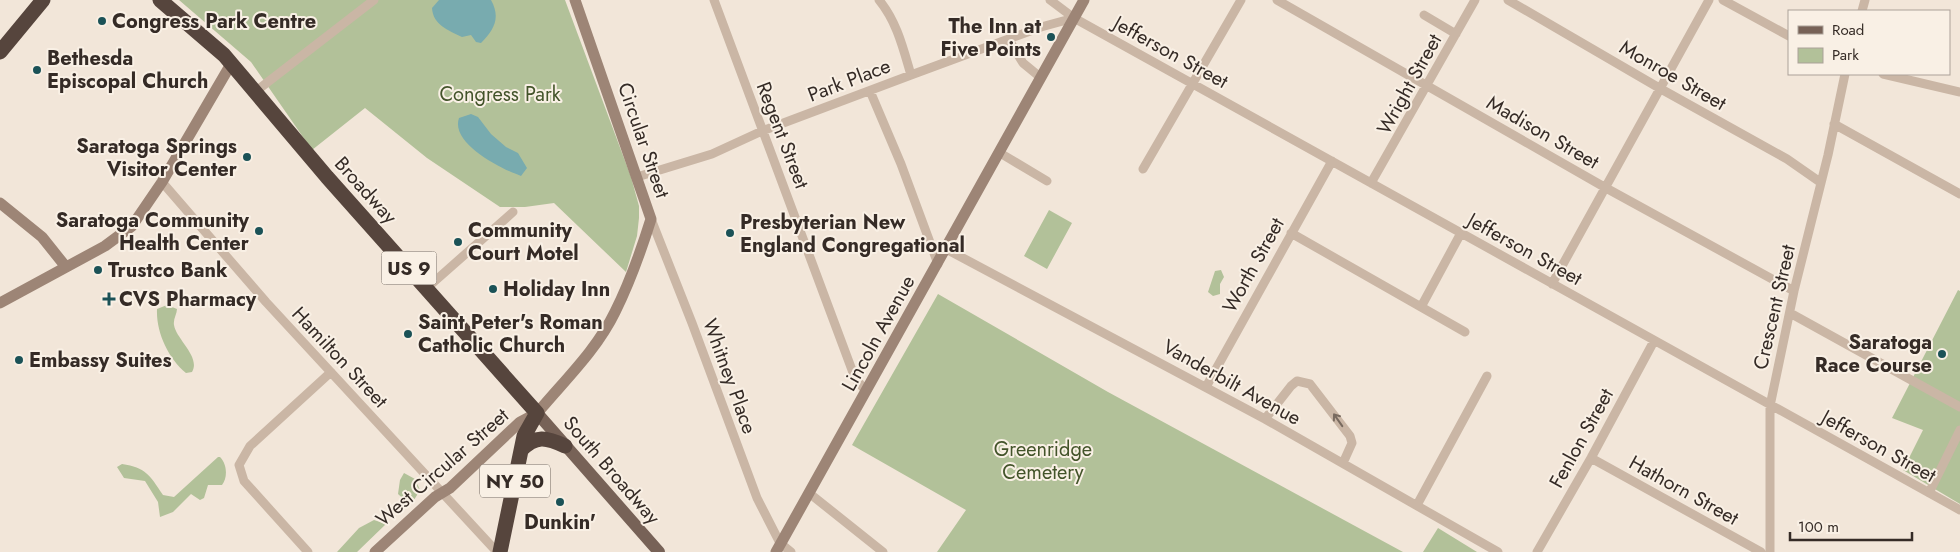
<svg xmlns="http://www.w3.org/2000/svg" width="1960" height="552" viewBox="0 0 1960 552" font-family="Jost,sans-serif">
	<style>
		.green { fill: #b2c199 }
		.water { fill: #78abaf }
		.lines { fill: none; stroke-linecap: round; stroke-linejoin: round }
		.street { stroke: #cab6a5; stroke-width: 9 }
		.secondary { stroke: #9d8576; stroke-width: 11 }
		.primary { stroke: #776257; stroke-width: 12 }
		.highway { stroke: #56453d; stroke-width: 15 }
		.oneway { stroke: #786a5f }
		.poi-dot { fill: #1b5257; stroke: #f9f0e5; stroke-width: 2 }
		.labels { text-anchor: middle; stroke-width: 4; stroke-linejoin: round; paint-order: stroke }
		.shield { fill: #f9f0e5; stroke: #70665f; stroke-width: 1 }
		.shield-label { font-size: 19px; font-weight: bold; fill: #352b26 }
		.poi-label { font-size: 20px; font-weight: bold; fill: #352b26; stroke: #f9f0e5; text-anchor: start }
		.street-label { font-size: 20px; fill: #352b26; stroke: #f9f0e5 }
		.park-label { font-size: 20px; fill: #43542a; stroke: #f9f0e5 }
	</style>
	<rect width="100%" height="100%" fill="#f2e6d9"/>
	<!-- green -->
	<path class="green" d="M179,0H565L631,177L639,206V218L637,236L626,272L554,203L525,207H500L427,158L365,108L312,150L251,62Z
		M1049,210L1072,223L1047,269L1024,256Z
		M1221,270L1224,277L1220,284V294L1213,296L1208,292L1215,271Z
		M1958,290L1960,291V504L1903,470L1923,430L1892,418Z
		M938,294L1108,392L1403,552H937L966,510L852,445Z
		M167,305L177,309C177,314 173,319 174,325C176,339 201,357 192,372L186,373C168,358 156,332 157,309Z
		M218,457H220C227,464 228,477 222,485H208L204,498L200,500L191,494L173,512L160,517L158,502L145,481L124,478L117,467L122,464C146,468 149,474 163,495L174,497Z
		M404,473L415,479L420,490L414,500L408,503L398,494L400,480Z
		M374,520L386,524L357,552H337L359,528Z
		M1438,528L1477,552H1423Z"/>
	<!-- water -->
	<path class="water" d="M439,0H491C501,18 494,30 481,43L476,42L471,35L462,37C448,30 433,25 432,8Z
		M471,114L478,117L491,134L506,147L518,153L527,168L521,176C501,169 450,143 459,118Z"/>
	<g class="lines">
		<!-- street -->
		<path class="street" d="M714,0L855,378L866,391
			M879,0C897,22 903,48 911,75
			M1050,0L1074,18L1960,510
			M1277,0L1606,188L1794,291
			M1508,0L1661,89L1787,159L1820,182
			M1723,0L1789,36
			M1862,11L1865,0
			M1424,15L1456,34
			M1009,40L1023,63L1040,77
			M1883,74L1960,92
			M870,91L901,164L938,264
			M255,92L374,0
			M1834,124L1960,194
			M1000,153L1047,181
			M1143,169L1241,0
			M637,177L712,154L762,131L911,75L1041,27L1074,18
			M162,182L266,302L497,552
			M1371,183L1475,0
			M651,219L692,323L757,498L780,543L791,552
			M1291,233L1465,332
			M946,249L1265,419L1498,552
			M1552,284L1709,0
			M427,288L513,212
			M1421,307L1461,233
			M1790,313L1960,407
			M1206,387L1332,161
			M1265,419L1291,386L1297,381L1310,384L1350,436L1352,443L1343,463
			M1591,458L1761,552
			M809,493L883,552
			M1929,493L1960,430
			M1417,505L1487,376
			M308,552L244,481L239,465L250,446L331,372
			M1537,552L1591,458L1654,341
			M1770,552V406L1794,291L1828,155L1845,74"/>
		<!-- secondary -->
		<path class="secondary" d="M0,203L42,237L66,267
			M0,303L105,246L132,226L162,182L231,64
			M375,552L435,497L450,488L520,422L537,413L545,404C570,375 598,347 615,312C630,282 641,251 651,219L575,0
			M776,552L1084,0"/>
		<!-- primary -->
		<path class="primary" d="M537,413L659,552"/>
		<!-- highway -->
		<path class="highway" d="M160,0L224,55L327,177L537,413L524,436L500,552
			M0,52L43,0
			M521,450C536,435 546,437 565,446"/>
	</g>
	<!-- one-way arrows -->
	<defs><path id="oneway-shaft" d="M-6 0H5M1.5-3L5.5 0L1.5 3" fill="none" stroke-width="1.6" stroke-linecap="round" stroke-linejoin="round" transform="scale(1.25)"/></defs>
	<use class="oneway" href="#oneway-shaft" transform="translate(1338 420) rotate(-125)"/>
	<!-- markers -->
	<g class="poi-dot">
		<circle cx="102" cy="21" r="5"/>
		<circle cx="1051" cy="37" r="5"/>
		<circle cx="37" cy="70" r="5"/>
		<circle cx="247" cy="157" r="5"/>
		<circle cx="259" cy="231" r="5"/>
		<circle cx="730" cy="233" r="5"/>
		<circle cx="458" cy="242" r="5"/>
		<circle cx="98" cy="270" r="5"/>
		<circle cx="493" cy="289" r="5"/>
		<path d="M106.5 291.5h5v5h5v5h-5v5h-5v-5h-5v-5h5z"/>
		<circle cx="408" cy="334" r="5"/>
		<circle cx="1942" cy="354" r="5"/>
		<circle cx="19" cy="360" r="5"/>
		<circle cx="560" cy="502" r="5"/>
	</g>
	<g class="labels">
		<!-- shield labels -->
		<g class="shield">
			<rect x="381.5" y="251.5" width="55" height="33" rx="4"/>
			<rect x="480" y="464.5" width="70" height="33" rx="4"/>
		</g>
		<g class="shield-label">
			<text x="409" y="275">US 9</text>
			<text x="515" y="488">NY 50</text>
		</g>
		<!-- poi labels -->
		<g class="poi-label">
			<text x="112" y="28">Congress Park Centre</text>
			<text x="1041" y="33" text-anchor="end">The Inn at<tspan x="1041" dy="23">Five Points</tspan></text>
			<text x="47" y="65">Bethesda<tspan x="47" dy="23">Episcopal Church</tspan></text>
			<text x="237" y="153" text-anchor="end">Saratoga Springs<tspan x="237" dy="23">Visitor Center</tspan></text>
			<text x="249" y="227" text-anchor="end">Saratoga Community<tspan x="249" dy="23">Health Center</tspan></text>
			<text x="740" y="229">Presbyterian New<tspan x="740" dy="23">England Congregational</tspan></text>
			<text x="468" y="237">Community<tspan x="468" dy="23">Court Motel</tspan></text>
			<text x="108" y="277">Trustco Bank</text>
			<text x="503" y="296">Holiday Inn</text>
			<text x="119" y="306">CVS Pharmacy</text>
			<text x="418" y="329">Saint Peter's Roman<tspan x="418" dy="23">Catholic Church</tspan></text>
			<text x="1932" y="349" text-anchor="end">Saratoga<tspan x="1932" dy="23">Race Course</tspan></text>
			<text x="29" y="367">Embassy Suites</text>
			<text x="560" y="529" text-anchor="middle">Dunkin'</text>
		</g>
		<!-- street labels -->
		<g class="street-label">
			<text transform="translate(1171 52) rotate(29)" y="7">Jefferson Street</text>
			<text transform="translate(1673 75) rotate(30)" y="7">Monroe Street</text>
			<text transform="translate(849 80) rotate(-21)" y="7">Park Place</text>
			<text transform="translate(1409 84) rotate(-61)" y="7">Wright Street</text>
			<text transform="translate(1543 132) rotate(30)" y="7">Madison Street</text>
			<text transform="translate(783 135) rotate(69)" y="7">Regent Street</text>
			<text transform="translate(644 140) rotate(71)" y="7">Circular Street</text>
			<text transform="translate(366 190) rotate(48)" y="7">Broadway</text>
			<text transform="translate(1525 249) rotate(29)" y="7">Jefferson Street</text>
			<text transform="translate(1253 265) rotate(-61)" y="7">Worth Street</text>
			<text transform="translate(1774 307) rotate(-77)" y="7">Crescent Street</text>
			<text transform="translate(878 333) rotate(-61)" y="7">Lincoln Avenue</text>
			<text transform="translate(340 357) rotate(47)" y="7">Hamilton Street</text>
			<text transform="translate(730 376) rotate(70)" y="7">Whitney Place</text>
			<text transform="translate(1232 382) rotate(29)" y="7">Vanderbilt Avenue</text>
			<text transform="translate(1581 438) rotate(-61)" y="7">Fenlon Street</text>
			<text transform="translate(1879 446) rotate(29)" y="7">Jefferson Street</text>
			<text transform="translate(442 467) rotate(-41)" y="7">West Circular Street</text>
			<text transform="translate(612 470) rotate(49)" y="7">South Broadway</text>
			<text transform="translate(1684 490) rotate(29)" y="7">Hathorn Street</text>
		</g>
		<!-- park labels -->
		<g class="park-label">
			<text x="500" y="101">Congress Park</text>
			<text x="1043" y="456">Greenridge<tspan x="1043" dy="23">Cemetery</tspan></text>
		</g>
	</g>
	<!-- legend -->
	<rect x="1788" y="10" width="162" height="65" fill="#f9f0e5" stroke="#aba199"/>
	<rect x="1798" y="26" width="25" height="8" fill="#776257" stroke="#aba199"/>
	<text x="1832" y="35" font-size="15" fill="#352b26">Road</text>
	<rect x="1798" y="48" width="25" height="15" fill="#b2c199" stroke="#aba199"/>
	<text x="1832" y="60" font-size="15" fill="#352b26">Park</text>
	<!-- scale -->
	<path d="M1790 532v8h122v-8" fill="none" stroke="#352b26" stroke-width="2.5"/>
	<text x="1798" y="532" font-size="15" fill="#352b26" stroke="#f9f0e5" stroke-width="4" paint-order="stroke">100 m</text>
</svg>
